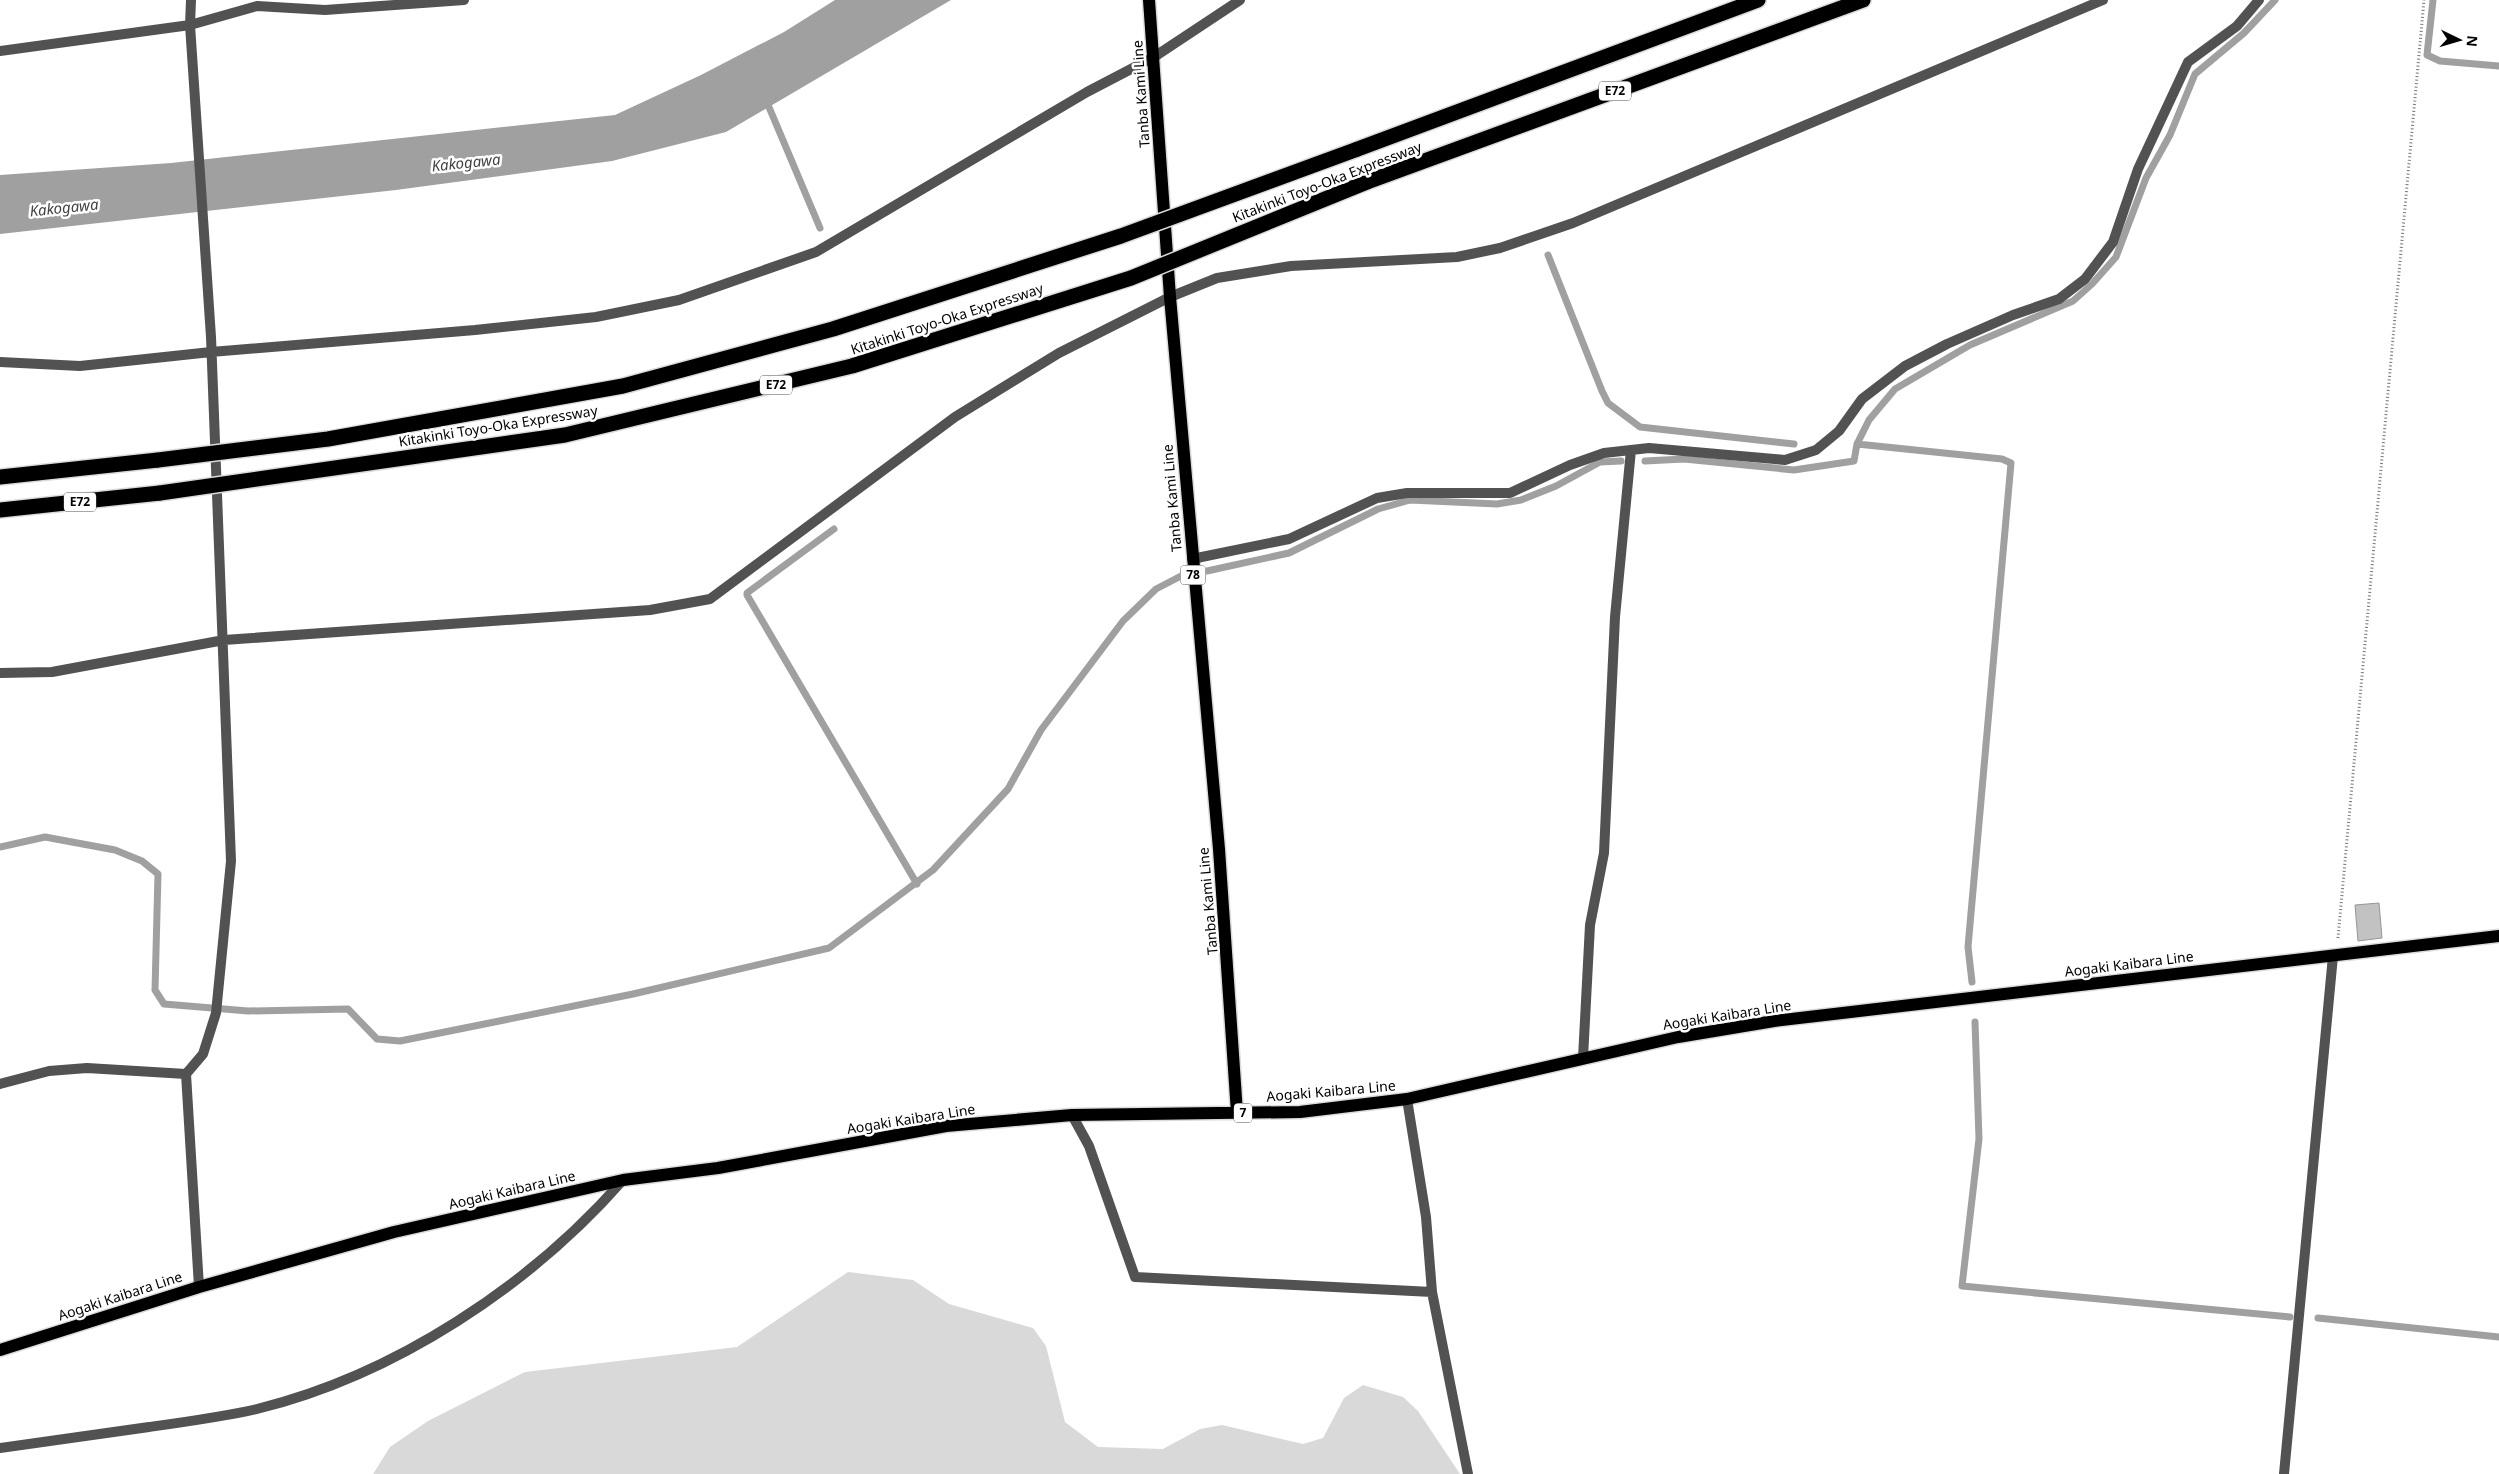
<svg xmlns="http://www.w3.org/2000/svg" width="2499" height="1474" viewBox="0 0 2499 1474" font-family="'Noto Sans',sans-serif">
	<style>
		.green { fill: #d9d9d9 }
		.water { fill: #a0a0a0 }
		.lines { fill: none; stroke-linecap: round; stroke-linejoin: round }
		.stream { stroke: #a0a0a0; stroke-width: 7 }
		.building { fill: #c2c2c2; stroke: #969696 }
		.primary-casing { stroke: #dbdbdb; stroke-width: 15 }
		.motorway-casing { stroke: #dbdbdb; stroke-width: 18 }
		.path { stroke: #747474; stroke-width: 3; stroke-dasharray: 1 2.5; stroke-linecap: butt }
		.minor { stroke: #525252; stroke-width: 10 }
		.tertiary { stroke: #525252; stroke-width: 10 }
		.primary { stroke: #000; stroke-width: 12 }
		.motorway { stroke: #000; stroke-width: 15 }
		.motorway-bridge-casing { stroke: #dbdbdb; stroke-width: 18; stroke-linecap: butt }
		.motorway-bridge { stroke: #000; stroke-width: 15 }
		.labels { text-anchor: middle; stroke-width: 5; stroke-linejoin: round; paint-order: stroke }
		.shield { fill: #fff; stroke: #4c4c4c; stroke-width: 1 }
		.shield-label { font-size: 12px; font-weight: bold; fill: #000 }
		.street-label { font-size: 14px; fill: #000; stroke: #fff }
		.water-label { font-size: 15px; font-style: italic; fill: #414141; stroke: #fff }
	</style>
	<rect width="100%" height="100%" fill="#fff"/>
	<!-- green -->
	<path class="green" d="M848,1272L913,1280L949,1304L1033,1328L1046,1346L1065,1422L1098,1447L1163,1449L1200,1429L1222,1425L1303,1444L1323,1438L1344,1398L1363,1385L1403,1397L1418,1411L1460,1474H373L390,1447L428,1421L525,1372L737,1347Z"/>
	<!-- water -->
	<path class="water" d="M835,0H951L726,132L612,161L396,190L0,234V175L171,163L615,115L701,75L784,32Z"/>
	<g class="lines">
		<!-- stream -->
		<path class="stream" d="M2433,0L2427,55L2440,61L2499,66
			M766,100L820,228
			M1548,255L1602,391L1608,403L1640,427L1794,444
			M1857,444L2002,459L2011,463L1968,947L1972,982
			M1645,461L1684,459L1794,470L1854,461L1857,444L1869,420L1895,389L1970,345L2073,301L2092,284L2116,257L2146,178L2170,135L2195,74L2244,33L2275,0
			M834,529L747,593V595L917,884
			M1207,571L1289,553L1378,509L1410,500L1497,504L1521,500L1556,486L1600,462L1621,461
			M0,847L45,837L115,850L142,861L158,874L155,990L164,1004L248,1011L348,1009L377,1039L400,1041L633,994L829,948L933,870L1008,789L1041,730L1123,621L1156,589L1181,576
			M1975,1022L1979,1139L1962,1286L2290,1317
			M2318,1318L2499,1337"/>
	</g>
	<!-- building -->
	<path class="building" d="M2379,903L2382,938L2358,941L2355,905Z"/>
	<g class="lines">
		<defs>
			<path id="primary" d="M1149,0L1170,297L1219,849L1237,1113
				M0,1350L199,1287L394,1232L623,1180L718,1168L946,1126L1072,1115L1300,1112L1407,1099L1678,1037L1774,1021L2499,936"/>
			<path id="motorway" d="M1355,150L1758,0
				M1367,182L1863,0
				M0,477L158,460
				M0,510L160,493"/>
		</defs>
		<!-- primary casing -->
		<use href="#primary" class="primary-casing"/>
		<!-- motorway casing -->
		<use href="#motorway" class="motorway-casing"/>
		<!-- path -->
		<path class="path" d="M2338,938L2424,0"/>
		<!-- minor -->
		<path class="minor" d="M191,0L190,25L211,337L231,861L216,1013L203,1054L186,1074L199,1287
			M0,51L190,25L257,6L325,10L464,0
			M0,362L80,366L211,352L475,330L596,317L679,300L816,252L1087,92L1154,57L1240,0
			M1192,559L1289,539L1377,498L1407,493H1510L1570,465L1604,453L1649,448L1785,460L1816,450L1839,431L1862,399L1905,366L1947,344L2013,315L2059,299L2085,279L2113,242L2138,169L2188,62L2237,26L2259,0
			M0,673L52,672L224,640L650,610L710,599L955,417L1059,353L1170,297
			M1583,1058L1590,925L1604,853L1615,617L1631,450
			M0,1084L49,1071L87,1068L186,1074
			M1407,1099L1426,1217L1432,1292L1468,1474
			M1072,1115L1089,1146L1135,1277L1432,1292
			M0,1448C50,1441 100,1434 149,1427C185,1422 222,1417 257,1409C395,1375 530,1286 623,1180
			M2284,1474L2333,956"/>
		<!-- tertiary -->
		<path class="tertiary" d="M1170,297L1217,278L1291,266L1457,257L1500,248L1573,223L2103,0"/>
		<!-- primary -->
		<use href="#primary" class="primary"/>
		<!-- motorway -->
		<use href="#motorway" class="motorway"/>
		<defs>
			<path id="motorway-bridge" d="M158,460L328,439L623,386L833,329L1121,236L1355,150
				M160,493L565,435L852,366L1131,278L1367,182"/>
		</defs>
		<!-- motorway-bridge casing -->
		<use href="#motorway-bridge" class="motorway-bridge-casing"/>
		<!-- motorway-bridge -->
		<use href="#motorway-bridge" class="motorway-bridge"/>
	</g>
	<g class="labels">
		<!-- shield labels -->
		<g class="shield">
			<rect x="1599" y="81.5" width="32" height="19" rx="4"/>
			<rect x="760" y="375.5" width="32" height="19" rx="4"/>
			<rect x="64" y="492.5" width="32" height="19" rx="4"/>
			<rect x="1180.5" y="565.5" width="25" height="19" rx="4"/>
			<rect x="1234" y="1103.5" width="18" height="19" rx="4"/>
		</g>
		<g class="shield-label">
			<text x="1615" y="95">E72</text>
			<text x="776" y="389">E72</text>
			<text x="80" y="506">E72</text>
			<text x="1193" y="579">78</text>
			<text x="1243" y="1117">7</text>
		</g>
		<!-- street labels -->
		<g class="street-label">
			<text transform="translate(1141 94) rotate(-94)" y="5">Tanba Kami Line</text>
			<text transform="translate(1327 182) rotate(-21)" y="5">Kitakinki Toyo-Oka Expressway</text>
			<text transform="translate(947 319) rotate(-18)" y="5">Kitakinki Toyo-Oka Expressway</text>
			<text transform="translate(498 426) rotate(-9)" y="5">Kitakinki Toyo-Oka Expressway</text>
			<text transform="translate(1172 498) rotate(-95)" y="5">Tanba Kami Line</text>
			<text transform="translate(1208 901) rotate(-95)" y="5">Tanba Kami Line</text>
			<text transform="translate(2129 964) rotate(-7)" y="5">Aogaki Kaibara Line</text>
			<text transform="translate(1727 1015) rotate(-9)" y="5">Aogaki Kaibara Line</text>
			<text transform="translate(1331 1091) rotate(-5)" y="5">Aogaki Kaibara Line</text>
			<text transform="translate(911 1119) rotate(-9)" y="5">Aogaki Kaibara Line</text>
			<text transform="translate(512 1190) rotate(-13)" y="5">Aogaki Kaibara Line</text>
			<text transform="translate(120 1296) rotate(-18)" y="5">Aogaki Kaibara Line</text>
		</g>
		<!-- water labels -->
		<g class="water-label">
			<text transform="translate(466 163) rotate(-6)" y="5">Kakogawa</text>
			<text transform="translate(64 208) rotate(-6)" y="5">Kakogawa</text>
		</g>
	</g>
	<!-- north arrow -->
	<g transform="translate(2459 40) rotate(95)" stroke="#ffffff" stroke-width="4" paint-order="stroke">
	<path d="M0-4L9 19L0 12L-9 19Z" fill="#000000"/>
	<text y="-8" font-size="14" font-weight="bold" text-anchor="middle" fill="#000000">N</text>
	</g>
</svg>
